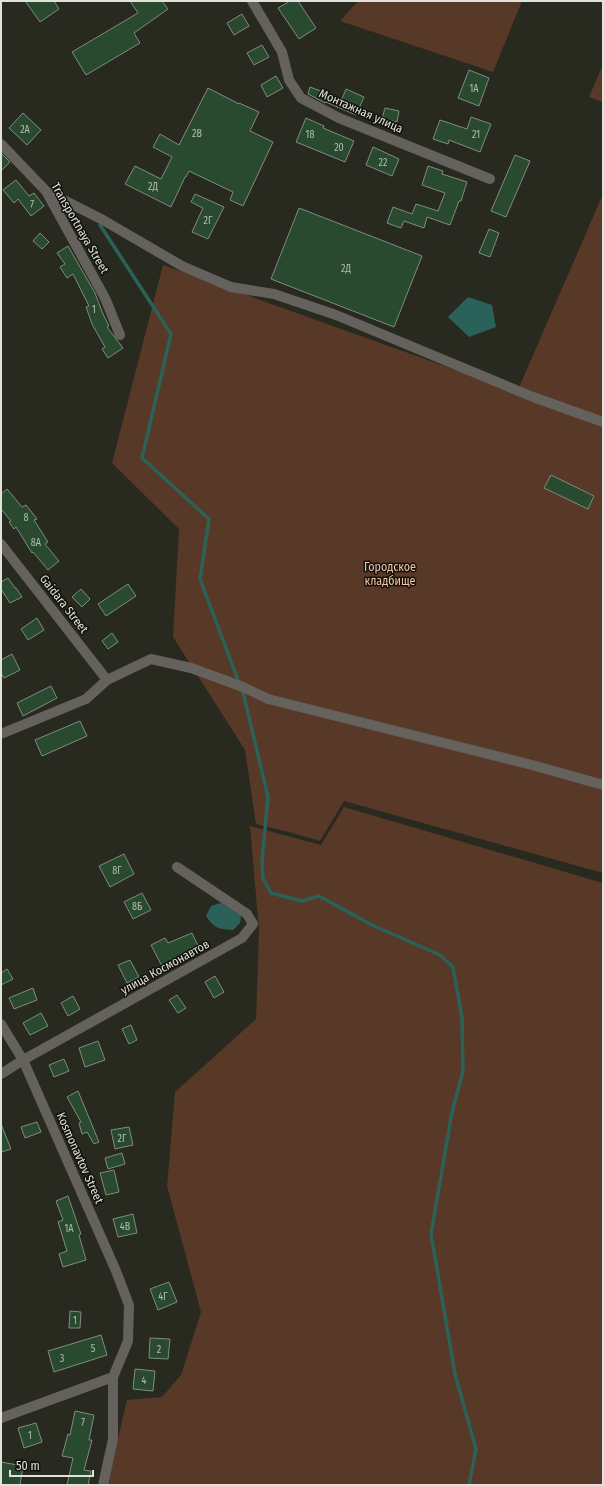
<svg xmlns="http://www.w3.org/2000/svg" width="604" height="1486" viewBox="0 0 604 1486" font-family="'Fira Sans Condensed',sans-serif">
	<style>
		.green { fill: #583827 }
		.water { fill: #2a6259 }
		.lines { fill: none; stroke-linecap: round; stroke-linejoin: round }
		.stream { stroke: #2a6259; stroke-width: 3.5 }
		.building { fill: #294a2f; stroke: #818b82 }
		.minor { stroke: #65625e; stroke-width: 10 }
		.labels { text-anchor: middle; stroke-width: 3; stroke-linejoin: round; paint-order: stroke }
		.number-label { font-size: 10px; fill: #b3bcb1 }
		.street-label { font-size: 12px; fill: #e1e2dc; stroke: #11110d }
		.park-label { font-size: 12px; fill: #f6c1a4; stroke: #11110d }
	</style>
	<rect width="100%" height="100%" fill="#28291f"/>
	<!-- green -->
	<path class="green" d="M358,1H522L493,72L340,21Z
		M603,65V102L589,97Z
		M603,194V873L344,801L320,841L289,832L256,824L245,750L173,637L179,529L112,463L163,265L517,392Z
		M344,807L603,883V1485H107L127,1400L162,1397L181,1375L201,1312L167,1186L175,1092L256,1019L259,930L250,826L321,845Z"/>
	<!-- water -->
	<path class="water" d="M468,297L492,305L496,327L469,337L448,317Z
		M221,903L241,916L240,923L233,930C218,929 214,928 206,916L211,906Z"/>
	<g class="lines">
		<!-- stream -->
		<path class="stream" d="M100,225L171,334L142,458L209,519L200,579L244,696L268,797L262,861L263,878L271,893L302,901L319,896L374,926L440,955L453,967L462,1018L463,1071L452,1112L431,1234L455,1374L476,1449L469,1485"/>
	</g>
	<!-- building -->
	<path class="building" d="M25,1H54L59,9L40,22Z
		M130,1H162L168,9L134,33L140,43L86,75L72,52L138,13Z
		M290,1H298L316,28L299,39L278,8Z
		M242,14L249,26L234,35L227,23Z
		M262,45L269,57L254,65L247,53Z
		M469,70L489,78L479,106L458,98Z
		M276,76L283,88L267,97L261,85Z
		M310,87L342,99L346,89L364,97L356,115L326,102L325,103L308,94Z
		M208,88L239,104V103L259,112L250,131L273,142L243,206L230,200L233,192L189,171L186,177H185L171,207L125,184L135,166L161,179L172,157L153,147L160,134L179,145Z
		M385,108L399,111L397,122L382,119Z
		M23,113L41,130L27,145L9,128Z
		M471,117L491,124L480,152L449,140L448,144L433,139L440,120L467,129Z
		M306,118L324,126L323,128L354,141L345,162L296,142Z
		M373,147L399,159L392,176L366,165Z
		M1,153L10,162L1,171Z
		M515,155L530,161L506,217L491,211Z
		M428,166L443,171L442,174L467,182L461,201H459L450,225L427,217L424,228L404,221L401,228L387,223L393,207L412,214L416,204L438,211L445,193L422,185Z
		M16,180L29,196L34,193L44,206L31,216L18,199L14,203L3,190Z
		M195,194L224,207L208,239L192,232L203,208L191,202Z
		M299,208L422,256L394,327L271,279Z
		M489,229L499,233L490,257L479,253Z
		M40,233L49,242L42,249L33,241Z
		M68,246L95,293L103,314L109,326L107,327L123,348L108,358L102,349L105,347L92,324L86,307L89,306L73,274L67,278L60,267L65,264L57,253Z
		M551,475L594,496L588,509L544,488Z
		M7,489L22,507L26,505L37,519L34,520L48,542L45,544L59,561L48,570L33,552L32,553L16,527L14,529L9,522L11,521L1,509V494Z
		M8,578L15,588H16L22,597L10,603L1,589V582Z
		M128,584L136,596L106,616L98,604Z
		M81,589L90,599L82,607L72,597Z
		M37,618L44,630L28,640L21,629Z
		M112,633L118,642L108,649L102,641Z
		M12,654L20,670L4,678L1,673V660Z
		M51,686L57,698L23,716L17,703Z
		M80,721L87,736L42,756L35,740Z
		M124,854L134,874L110,887L99,866Z
		M142,893L151,910L133,919L124,902Z
		M192,933L200,950L163,968L151,945L165,938L168,943Z
		M130,960L139,977L127,983L118,965Z
		M7,969L13,979L1,985V973Z
		M215,976L224,992L214,998L205,982Z
		M33,988L37,1000L14,1009L9,998Z
		M177,995L186,1008L178,1013L169,1000Z
		M73,996L80,1009L68,1016L61,1003Z
		M41,1013L48,1026L30,1035L23,1023Z
		M131,1025L137,1040L129,1044L122,1029Z
		M98,1041L105,1060L85,1067L79,1048Z
		M64,1059L69,1071L54,1077L49,1065Z
		M78,1091L99,1142L94,1144L87,1132L82,1134L79,1123L81,1122L67,1097Z
		M37,1122L41,1132L25,1138L21,1127Z
		M1,1124L11,1149L1,1152Z
		M129,1127L133,1145L115,1149L111,1130Z
		M122,1153L125,1164L108,1169L105,1158Z
		M114,1170L119,1192L106,1195L100,1173Z
		M68,1196L81,1234L79,1235L86,1260L63,1267L59,1254L67,1251L58,1222L63,1220L56,1201Z
		M133,1214L137,1233L118,1237L113,1219Z
		M169,1282L177,1302L158,1310L150,1289Z
		M70,1311L81,1312L80,1328H69Z
		M101,1335L107,1355L54,1372L48,1351Z
		M150,1338L170,1339L168,1359L149,1358Z
		M135,1369L155,1371L153,1391L133,1389Z
		M75,1411L94,1415L89,1440H92L84,1470L91,1471L88,1485H67L73,1458L62,1456L68,1434L70,1435Z
		M36,1423L42,1442L24,1448L18,1428Z
		M1,1462L23,1466L20,1485H1Z"/>
	<g class="lines">
		<!-- minor -->
		<path class="minor" d="M252,1L282,52L289,80L301,98L339,118L490,179
			M1,144L46,191L105,298L120,335
			M46,191L103,220L182,266L231,287L274,294L336,315L533,397L603,422
			M1,544L107,680
			M1,734L86,699L107,680L151,659L191,668L243,687L268,699L532,765L603,785
			M1,1024L23,1060L116,1271L129,1305L128,1341L113,1377V1439L103,1485
			M1,1074L23,1060L242,938L253,924L247,914L177,867
			M1,1418L113,1377"/>
	</g>
	<g class="labels">
		<!-- number labels -->
		<g class="number-label">
			<text x="474" y="92">1А</text>
			<text x="25" y="133">2А</text>
			<text x="197" y="137">2В</text>
			<text x="310" y="138">18</text>
			<text x="476" y="138">21</text>
			<text x="339" y="151">20</text>
			<text x="383" y="166">22</text>
			<text x="153" y="190">2Д</text>
			<text x="32" y="208">7</text>
			<text x="208" y="224">2Г</text>
			<text x="346" y="272">2Д</text>
			<text x="94" y="313">1</text>
			<text x="26" y="521">8</text>
			<text x="36" y="546">8А</text>
			<text x="117" y="874">8Г</text>
			<text x="137" y="910">8Б</text>
			<text x="122" y="1142">2Г</text>
			<text x="125" y="1230">4В</text>
			<text x="69" y="1232">1А</text>
			<text x="163" y="1300">4Г</text>
			<text x="75" y="1324">1</text>
			<text x="93" y="1352">5</text>
			<text x="159" y="1353">2</text>
			<text x="62" y="1362">3</text>
			<text x="144" y="1384">4</text>
			<text x="83" y="1426">7</text>
			<text x="30" y="1439">1</text>
		</g>
		<!-- street labels -->
		<g class="street-label">
			<text transform="translate(361 111) rotate(24)" y="4">Монтажная улица</text>
			<text transform="translate(80 228) rotate(60)" y="4">Transportnaya Street</text>
			<text transform="translate(64 604) rotate(52)" y="4">Gaidara Street</text>
			<text transform="translate(165 967) rotate(-29)" y="4">улица Космонавтов</text>
			<text transform="translate(80 1158) rotate(66)" y="4">Kosmonavtov Street</text>
		</g>
		<!-- park labels -->
		<g class="park-label">
			<text x="390" y="571">Городское<tspan x="390" dy="14">кладбище</tspan></text>
		</g>
	</g>
	<!-- border -->
	<rect width="604" height="1486" fill="none" stroke="#e1e2dc" stroke-width="4"/>
	<!-- scale -->
	<path d="M10 1470v6h83v-6" fill="none" stroke="#e1e2dc" stroke-width="2"/>
	<text x="16" y="1470" font-size="12" fill="#e1e2dc" stroke="#11110d" stroke-width="3" paint-order="stroke">50 m</text>
</svg>
